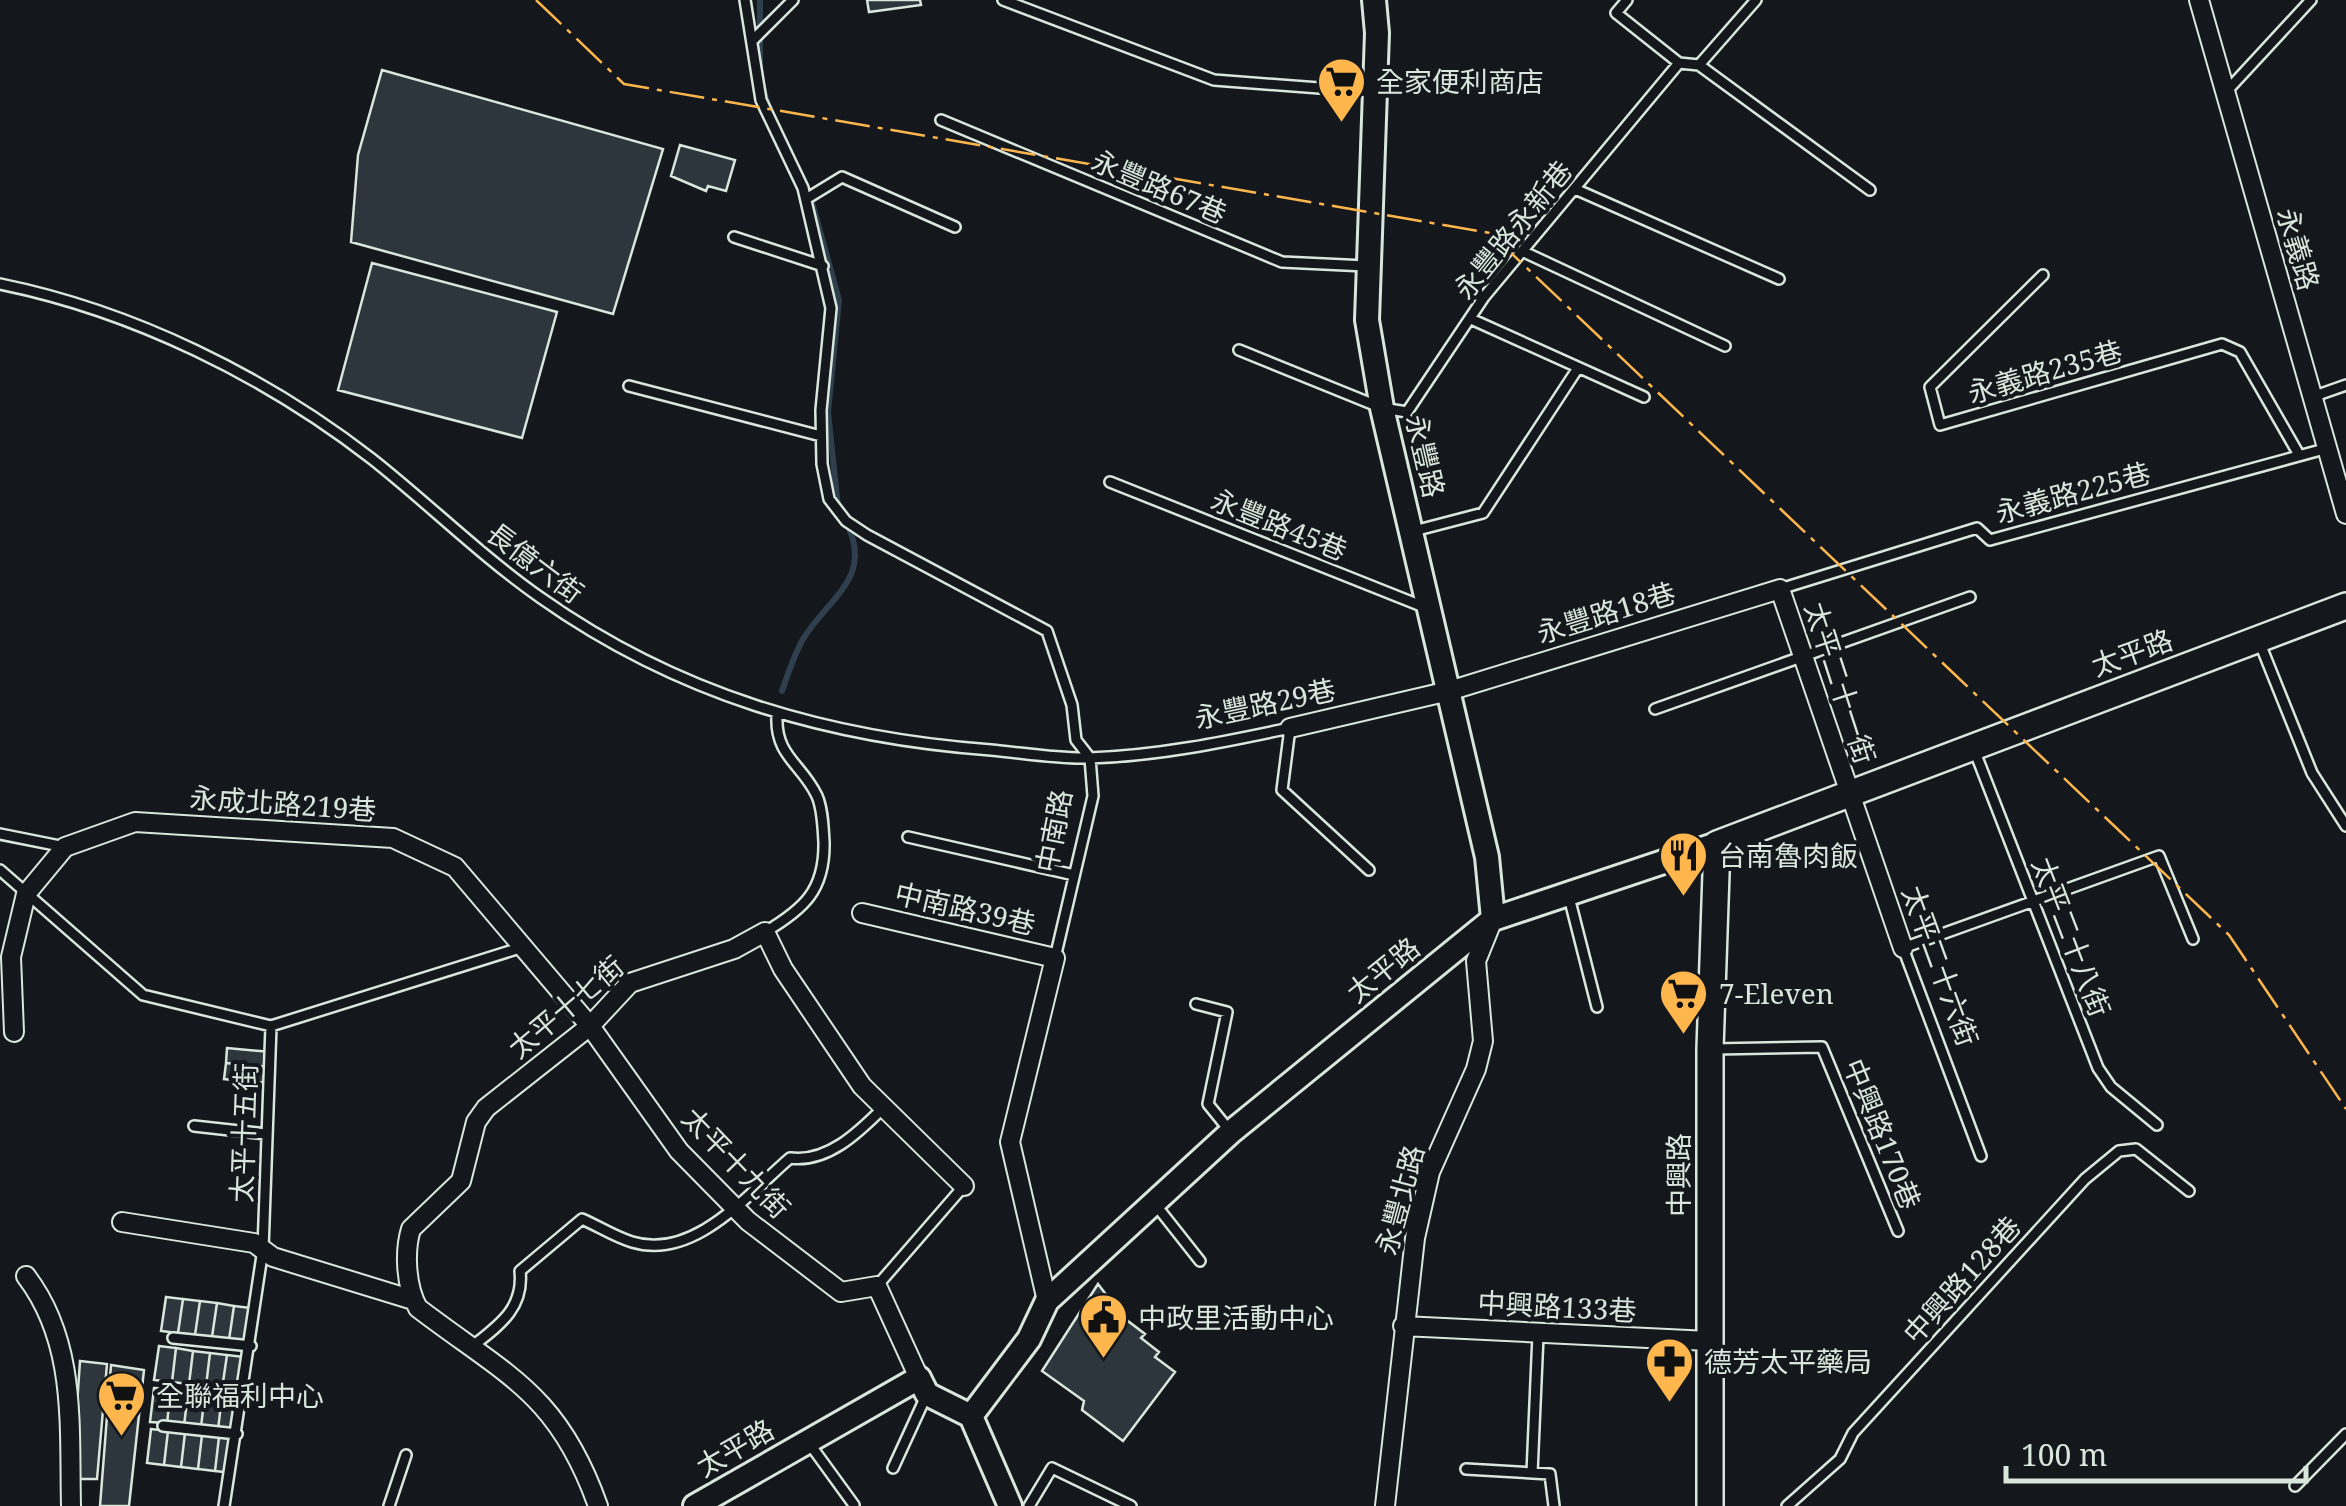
<svg xmlns="http://www.w3.org/2000/svg" width="2346" height="1506" viewBox="0 0 2346 1506" font-family="'Noto Serif','Noto Sans TC',serif">
	<style>
		.lines { fill: none; stroke-linecap: round; stroke-linejoin: round }
		.stream { stroke: #2f3f4d; stroke-width: 6 }
		.building { fill: #2c363c; stroke: #d8e6dc; stroke-width: 2.5 }
		.service-casing { stroke: #d8e6dc; stroke-width: 14 }
		.minor-casing { stroke: #d8e6dc; stroke-width: 22 }
		.tertiary-casing { stroke: #d8e6dc; stroke-width: 28 }
		.secondary-casing { stroke: #d8e6dc; stroke-width: 30 }
		.service { stroke: #14181c; stroke-width: 9 }
		.minor { stroke: #14181c; stroke-width: 18 }
		.tertiary { stroke: #14181c; stroke-width: 22 }
		.secondary { stroke: #14181c; stroke-width: 25 }
		.power { stroke: #ffb74d; stroke-width: 2.5; stroke-dasharray: 35 8 5 8; stroke-linecap: butt }
		.labels { text-anchor: middle; stroke-width: 8; stroke-linejoin: round; paint-order: stroke }
		.poi-label { font-size: 28px; fill: #d8e6dc; stroke: #14181c; text-anchor: start }
		.street-label { font-size: 28px; fill: #d8e6dc; stroke: #14181c }
	</style>
	<rect width="100%" height="100%" fill="#14181c"/>
	<g class="lines">
		<!-- stream -->
		<path class="stream" d="M760,73V0
			M762,85L770,111
			M810,195L839,300L828,412L838,507
			M782,691C788,674 794,655 803,639C831,595 874,577 846,522"/>
	</g>
	<!-- building -->
	<path class="building" d="M867,0H920L921,5L869,12Z
		M382,70L663,149L613,314L351,242L358,155Z
		M680,145L735,160L726,191L708,186L706,191L671,176Z
		M372,263L557,312L522,438L338,390Z
		M227,1048L271,1052L269,1067L226,1063Z
		M226,1063L269,1067L268,1083L224,1079Z
		M1098,1284L1124,1318L1145,1334L1141,1338L1159,1352L1155,1357L1175,1372L1123,1441L1082,1410L1084,1401L1042,1371Z
		M166,1297L183,1299L178,1333L161,1331Z
		M183,1299L200,1301L195,1335L178,1333Z
		M200,1301L217,1303L212,1337L195,1335Z
		M217,1303L234,1306L229,1340L212,1337Z
		M234,1306L251,1308L246,1342L229,1340Z
		M159,1346L176,1348L172,1382L154,1380Z
		M176,1348L193,1351L189,1384L172,1382Z
		M193,1351L210,1353L206,1386L189,1384Z
		M210,1353L227,1355L222,1389L206,1386Z
		M227,1355L244,1357L240,1391L222,1389Z
		M80,1361L107,1364L97,1479H72Z
		M111,1365L144,1370L129,1506H100Z
		M154,1388L171,1389L167,1423L150,1422Z
		M171,1389L188,1392L184,1426L167,1423Z
		M188,1392L205,1393L201,1427L184,1426Z
		M205,1393L222,1395L218,1430L201,1427Z
		M222,1395L239,1397L235,1431L218,1430Z
		M151,1429L168,1431L164,1465L147,1463Z
		M168,1431L185,1433L181,1467L164,1465Z
		M185,1433L202,1435L198,1469L181,1467Z
		M202,1435L219,1437L215,1471L198,1469Z
		M219,1437L236,1439L232,1473L215,1471Z"/>
	<g class="lines">
		<defs>
			<path id="service" d="M745,0L761,100L803,188L831,308L821,410L822,464L829,499L846,521L867,535L1047,631L1072,705L1076,740L1090,758L1093,796L1055,958
				M1003,0L1214,80L1372,92
				M1627,0L1616,13L1679,63L1699,65L1756,0
				M754,39L793,0
				M1699,65L1870,190
				M2225,93L2311,0
				M941,120L1282,262L1366,266
				M1575,189L1779,279
				M806,199L842,177L955,227
				M734,237L823,266
				M1522,251L1725,346
				M2043,275L1930,387L1940,425L2222,344L2240,352L2298,453
				M0,284C133,311 265,376 372,459C429,504 481,556 541,598C677,694 827,738 991,750C1024,753 1057,759 1089,758C1157,756 1224,742 1290,728L1282,790L1369,870
				M1471,319L1644,397
				M1239,350L1382,408L1407,412L1484,297L1679,63
				M629,386L821,436
				M2312,397L2346,385
				M1110,482L1424,607
				M1414,531L1483,513L1578,368
				M1780,589L1977,528L1990,540L2328,448
				M2259,641L2312,773L2346,826
				M1655,709L1970,597
				M1975,752L2098,1068L2111,1087L2157,1125
				M0,834L65,847
				M908,837L1074,875
				M0,870L143,995L271,1026
				M1569,897L1597,1007
				M765,932C804,909 825,890 824,842C823,828 823,810 817,796C802,764 775,756 777,716
				M1196,1004L1227,1012L1208,1104L1229,1130
				M1713,1049L1822,1047L1898,1231
				M194,1126L266,1134
				M1981,1156L1903,948L2159,856L2193,939
				M1155,1204L1200,1261
				M877,1286L963,1187
				M173,1338L251,1346
				M474,1345C501,1324 524,1307 520,1271L582,1219C598,1226 615,1237 632,1242C694,1261 748,1194 790,1158C827,1163 858,1133 883,1108
				M163,1426L237,1434
				M809,1443L854,1505
				M893,1468L926,1396
				M1466,1469L1550,1474L1554,1506
				M1532,1473L1538,1335
				M2295,1486L2346,1434
				M224,1506L263,1249L271,1026L523,947
				M389,1506L406,1455
				M1029,1506L1052,1468L1131,1506
				M1787,1506L1840,1459L1853,1433L2085,1179L2119,1151L2136,1149L2189,1191"/>
			<path id="minor" d="M2199,0L2346,514
				M1290,728L1449,691L1780,589L1903,948
				M862,913L1055,958L1010,1142L1047,1301
				M14,1032L11,957L26,894L65,847L135,822L393,838L455,867L590,1026L679,1151L748,1221L841,1292L877,1286L919,1378
				M122,1222L254,1243L273,1257L413,1300
				M26,1276C77,1343 69,1426 71,1506
				M1403,1326L1709,1341
				M598,1506C558,1393 507,1376 418,1308C406,1287 404,1252 411,1229L461,1181L476,1122L486,1108L590,1026L630,983L734,949L765,932L783,969L862,1086L964,1186
				M1385,1506L1415,1238L1430,1172L1476,1069L1483,1041L1476,961L1493,919"/>
			<path id="tertiary" d="M1374,0L1377,33L1367,320L1382,408L1487,857L1493,919
				M971,1416L1029,1339L1047,1301L1231,1132L1493,919L1717,844
				M971,1416L1010,1506
				M695,1506L919,1378L927,1394L971,1416"/>
			<path id="secondary" d="M1710,1506V1049L1717,844L2346,606"/>
		</defs>
		<!-- service casing -->
		<use href="#service" class="service-casing"/>
		<!-- minor casing -->
		<use href="#minor" class="minor-casing"/>
		<!-- tertiary casing -->
		<use href="#tertiary" class="tertiary-casing"/>
		<!-- secondary casing -->
		<use href="#secondary" class="secondary-casing"/>
		<!-- service -->
		<use href="#service" class="service"/>
		<!-- minor -->
		<use href="#minor" class="minor"/>
		<!-- tertiary -->
		<use href="#tertiary" class="tertiary"/>
		<!-- secondary -->
		<use href="#secondary" class="secondary"/>
		<!-- power -->
		<path class="power" d="M536,0L624,84L1490,233L2229,935L2346,1109"/>
	</g>
	<!-- icons -->
	<defs>
		<symbol id="supermarket-pin" viewBox="-11 -11 22 30"><path d="M0 17L-7.5 6A9.5 9.5 0 1 1 7.5 6Z" fill="#ffb74d" stroke="#14181c"/><path d="M-6-5.5h2.5l.6 2H6L4.5 2H-2.5L-4.4-4H-6ZM-1.5 3.2a1.3 1.3 0 1 0 .1 0ZM3 3.2a1.3 1.3 0 1 0 .1 0Z" fill="#111"/></symbol>
		<symbol id="restaurant-pin" viewBox="-11 -11 22 30"><path d="M0 17L-7.5 6A9.5 9.5 0 1 1 7.5 6Z" fill="#ffb74d" stroke="#14181c"/><path d="M-5-6h1v4h1v-4h1v4h1v-4h1v5L-1.5 .5V6h-2V.5L-5-1ZM5-6V6H3V1.5H1.5Q1.5-4 5-6Z" fill="#111"/></symbol>
		<symbol id="civic-pin" viewBox="-11 -11 22 30"><path d="M0 17L-7.5 6A9.5 9.5 0 1 1 7.5 6Z" fill="#ffb74d" stroke="#14181c"/><path d="M-.6-6.5H3V-4.5H.6V-3L4-1V1h2V6H-6V1h2V-1L-.6-3ZM-1.2 2.5V6h2.4V2.5Z" fill="#111"/></symbol>
		<symbol id="pharmacy-pin" viewBox="-11 -11 22 30"><path d="M0 17L-7.5 6A9.5 9.5 0 1 1 7.5 6Z" fill="#ffb74d" stroke="#14181c"/><path d="M-2-6h4v4h4v4h-4v4h-4v-4h-4v-4h4Z" fill="#111"/></symbol>
	</defs>
	<g fill-rule="evenodd">
		<use href="#supermarket-pin" x="1314" y="54" width="55" height="75"/>
		<use href="#restaurant-pin" x="1656" y="828" width="55" height="75"/>
		<use href="#supermarket-pin" x="1656" y="966" width="55" height="75"/>
		<use href="#civic-pin" x="1076" y="1290" width="55" height="75"/>
		<use href="#pharmacy-pin" x="1642" y="1334" width="55" height="75"/>
		<use href="#supermarket-pin" x="94" y="1368" width="55" height="75"/>
	</g>
	<g class="labels">
		<!-- poi labels -->
		<g class="poi-label">
			<text x="1376" y="92">全家便利商店</text>
			<text x="1718" y="866">台南魯肉飯</text>
			<text x="1719" y="1004">7-Eleven</text>
			<text x="1138" y="1328">中政里活動中心</text>
			<text x="1704" y="1372">德芳太平藥局</text>
			<text x="156" y="1406">全聯福利中心</text>
		</g>
		<!-- street labels -->
		<g class="street-label">
			<text transform="translate(1159 187) rotate(23)" y="10">永豐路67巷</text>
			<text transform="translate(1513 230) rotate(-51)" y="10">永豐路永新巷</text>
			<text transform="translate(2298 249) rotate(74)" y="10">永義路</text>
			<text transform="translate(2045 372) rotate(-16)" y="10">永義路235巷</text>
			<text transform="translate(1425 456) rotate(77)" y="10">永豐路</text>
			<text transform="translate(2073 493) rotate(-15)" y="10">永義路225巷</text>
			<text transform="translate(1279 525) rotate(22)" y="10">永豐路45巷</text>
			<text transform="translate(535 563) rotate(37)" y="10">長億六街</text>
			<text transform="translate(1606 613) rotate(-17)" y="10">永豐路18巷</text>
			<text transform="translate(2132 653) rotate(-20)" y="10">太平路</text>
			<text transform="translate(1840 683) rotate(72)" y="10">太平二十一街</text>
			<text transform="translate(1265 704) rotate(-12)" y="10">永豐路29巷</text>
			<text transform="translate(283 804) rotate(4)" y="10">永成北路219巷</text>
			<text transform="translate(1054 831) rotate(-79)" y="10">中南路</text>
			<text transform="translate(965 909) rotate(13)" y="10">中南路39巷</text>
			<text transform="translate(2071 937) rotate(69)" y="10">太平二十八街</text>
			<text transform="translate(1940 966) rotate(70)" y="10">太平二十六街</text>
			<text transform="translate(1383 970) rotate(-39)" y="10">太平路</text>
			<text transform="translate(566 1007) rotate(-40)" y="10">太平十七街</text>
			<text transform="translate(244 1133) rotate(-88)" y="10">太平十五街</text>
			<text transform="translate(1882 1134) rotate(68)" y="10">中興路170巷</text>
			<text transform="translate(736 1163) rotate(46)" y="10">太平十九街</text>
			<text transform="translate(1679 1175) rotate(-90)" y="10">中興路</text>
			<text transform="translate(1400 1200) rotate(-75)" y="10">永豐北路</text>
			<text transform="translate(1962 1280) rotate(-48)" y="10">中興路128巷</text>
			<text transform="translate(1557 1307) rotate(3)" y="10">中興路133巷</text>
			<text transform="translate(735 1448) rotate(-30)" y="10">太平路</text>
		</g>
	</g>
	<!-- scale -->
	<path d="M2006 1466v15h300v-15" fill="none" stroke="#d8e6dc" stroke-width="5"/>
	<text x="2021" y="1466" font-size="30" fill="#d8e6dc" stroke="#14181c" stroke-width="8" paint-order="stroke">100 m</text>
</svg>
